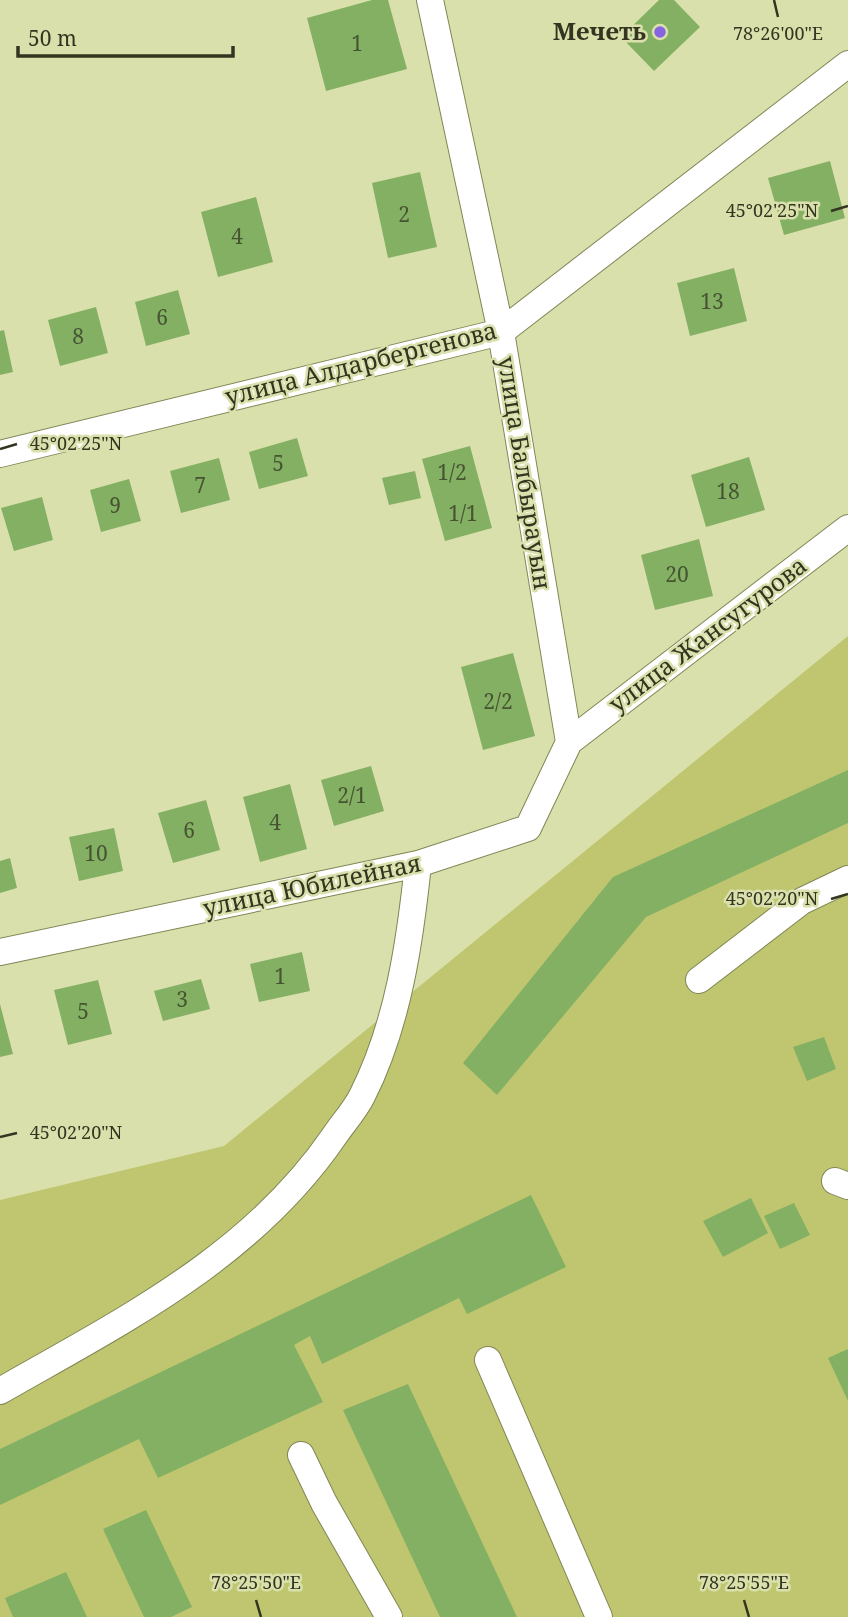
<svg xmlns="http://www.w3.org/2000/svg" width="848" height="1617" viewBox="0 0 848 1617" font-family="'Noto Serif',serif">
	<style>
		.green { fill: #bfc66f }
		.building { fill: #84b064 }
		.lines { fill: none; stroke-linecap: round; stroke-linejoin: round }
		.street-casing { stroke: #818656; stroke-width: 28 }
		.street { stroke: #fff; stroke-width: 26 }
		.ticks { fill: none; stroke: #333520; stroke-width: 2.5 }
		.poi-dot { fill: #8765e0; stroke: #dae0ac; stroke-width: 2.5 }
		.labels { text-anchor: middle; stroke-width: 5; stroke-linejoin: round; paint-order: stroke }
		.number-label { font-size: 21px; fill: #475431 }
		.poi-label { font-size: 24px; font-weight: bold; fill: #333520; stroke: #dae0ac; text-anchor: end }
		.street-label { font-size: 24px; fill: #333520; stroke: #dae0ac }
		.ticks-label { font-size: 18px; text-anchor: middle; fill: #333520; stroke: #dae0ac; stroke-width: 5; stroke-linejoin: round; paint-order: stroke }
	</style>
	<rect width="100%" height="100%" fill="#dae0ac"/>
	<!-- green -->
	<path class="green" d="M848,636V1617H0V1200L224,1146Z"/>
	<!-- building -->
	<path class="building" d="M372,0H388L407,69L326,91L307,18Z
		M659,0H674L700,27L654,71L621,37Z
		M830,161L845,218L784,235L768,178Z
		M420,172L437,247L388,258L372,183Z
		M256,197L273,262L218,277L201,212Z
		M734,268L747,321L690,336L677,283Z
		M178,290L190,334L146,346L135,302Z
		M96,307L108,353L60,366L48,320Z
		M4,330L13,372L0,375V331Z
		M297,438L308,476L259,489L249,452Z
		M470,446L492,528L445,541L422,459Z
		M749,457L765,510L706,527L691,475Z
		M219,458L230,500L181,513L170,471Z
		M415,471L421,498L389,505L382,478Z
		M129,479L141,521L101,532L90,490Z
		M42,497L53,540L14,551L1,508Z
		M699,539L713,596L655,610L641,555Z
		M513,653L535,736L483,750L461,667Z
		M371,766L384,811L334,826L321,780Z
		M848,770V823L646,917L497,1095L463,1063L613,877Z
		M290,784L307,849L260,862L243,797Z
		M206,800L220,850L173,863L158,813Z
		M114,828L123,871L79,881L69,837Z
		M10,858L17,888L0,893V861Z
		M302,952L310,991L259,1002L250,964Z
		M201,979L210,1009L163,1021L154,991Z
		M98,980L112,1034L68,1045L54,990Z
		M0,1004L13,1054L0,1057Z
		M824,1037L836,1069L807,1081L793,1047Z
		M531,1195L566,1267L467,1314L459,1298L322,1364L310,1336L294,1345L323,1402L158,1478L139,1439L0,1505V1449Z
		M751,1198L768,1233L723,1257L703,1221Z
		M794,1203L810,1235L780,1249L764,1216Z
		M848,1349V1401L828,1358Z
		M408,1384L517,1617H440L343,1410Z
		M146,1510L192,1607L171,1617H144L103,1529Z
		M66,1572L87,1617H13L5,1598Z"/>
	<g class="lines">
		<defs>
			<path id="street" d="M430,0L501,332L569,742
				M0,454L501,332L848,64
				M0,952L418,864L528,828L569,742L848,528
				M699,980L802,901L848,879
				M835,1181L848,1186
				M488,1360L599,1617
				M0,1391C124,1320 252,1257 335,1135C344,1122 355,1110 362,1096C398,1025 410,942 418,864
				M301,1455L324,1503L389,1617"/>
		</defs>
		<!-- street casing -->
		<use href="#street" class="street-casing"/>
		<!-- street -->
		<use href="#street" class="street"/>
	</g>
	<!-- ticks -->
	<path class="ticks" d="M774,0L778,17M831,211L848,206M0,449L17,444M831,899L848,894M0,1137L17,1133M256,1600L261,1617M744,1600L749,1617"/>
	<!-- markers -->
	<circle class="poi-dot" cx="660" cy="32" r="7"/>
	<g class="labels">
		<!-- number labels -->
		<g class="number-label">
			<text x="357" y="51">1</text>
			<text x="404" y="222">2</text>
			<text x="237" y="244">4</text>
			<text x="712" y="309">13</text>
			<text x="162" y="325">6</text>
			<text x="78" y="344">8</text>
			<text x="278" y="471">5</text>
			<text x="452" y="480">1/2</text>
			<text x="200" y="493">7</text>
			<text x="728" y="499">18</text>
			<text x="115" y="513">9</text>
			<text x="463" y="521">1/1</text>
			<text x="677" y="582">20</text>
			<text x="498" y="709">2/2</text>
			<text x="352" y="803">2/1</text>
			<text x="275" y="830">4</text>
			<text x="189" y="838">6</text>
			<text x="96" y="861">10</text>
			<text x="280" y="984">1</text>
			<text x="182" y="1007">3</text>
			<text x="83" y="1019">5</text>
		</g>
		<!-- poi labels -->
		<g class="poi-label">
			<text x="646" y="40">Мечеть</text>
		</g>
		<!-- street labels -->
		<g class="street-label">
			<text transform="translate(361 364) rotate(-14)" y="8">улица Алдарбергенова</text>
			<text transform="translate(524 473) rotate(81)" y="8">улица Балбырауын</text>
			<text transform="translate(708 635) rotate(-37)" y="8">улица Жансугурова</text>
			<text transform="translate(312 886) rotate(-12)" y="8">улица Юбилейная</text>
		</g>
	</g>
	<g class="ticks-label">
		<text x="778" y="40">78°26'00"E</text>
		<text x="772" y="217">45°02'25"N</text>
		<text x="76" y="450">45°02'25"N</text>
		<text x="772" y="905">45°02'20"N</text>
		<text x="76" y="1139">45°02'20"N</text>
		<text x="256" y="1589">78°25'50"E</text>
		<text x="744" y="1589">78°25'55"E</text>
	</g>
	<!-- scale -->
	<path d="M18 46v10h215v-10" fill="none" stroke="#333520" stroke-width="3.5"/>
	<text x="28" y="46" font-size="21" fill="#333520" stroke="#dae0ac" stroke-width="5" paint-order="stroke">50 m</text>
</svg>
